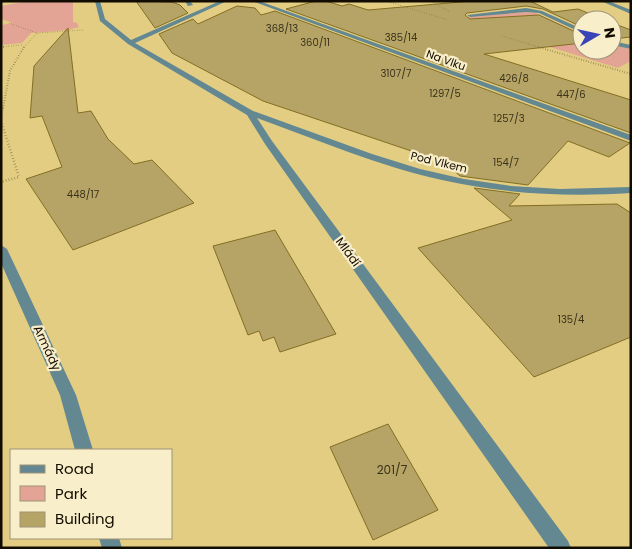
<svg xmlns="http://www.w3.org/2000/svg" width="632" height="549" viewBox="0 0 632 549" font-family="Poppins,sans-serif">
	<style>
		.green { fill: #e3a495 }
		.building { fill: #b6a466; stroke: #836e22 }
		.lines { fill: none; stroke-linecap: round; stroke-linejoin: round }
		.path-far2 { stroke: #786b41; stroke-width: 1; stroke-dasharray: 0.5 2; stroke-linecap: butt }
		.path-far1 { stroke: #786b41; stroke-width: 2; stroke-dasharray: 0.5 2; stroke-linecap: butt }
		.path { stroke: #786b41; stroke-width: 2.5; stroke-dasharray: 0.5 2.5; stroke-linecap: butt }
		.minor { fill: #638891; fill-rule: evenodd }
		.labels { text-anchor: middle; stroke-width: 4.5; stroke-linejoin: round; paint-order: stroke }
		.number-label { font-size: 10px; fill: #3b321a }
		.far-street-label { font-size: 11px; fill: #120c00; stroke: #f9eeca }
		.street-label { font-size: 12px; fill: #120c00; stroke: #f9eeca }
		.near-number-label { font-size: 12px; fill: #3b321a }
	</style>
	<rect width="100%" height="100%" fill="#e2cd83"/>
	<!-- green -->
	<path class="green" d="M28,1H73V22L77,23L79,27L68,30L31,33L22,43L1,45V25L13,23L1,19V6Z
		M525,12L536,13L582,34V50H612V45L631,49V61L618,68L456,18Z"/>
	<!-- building -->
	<path class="building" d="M136,1L172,2L180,5L188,13L155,28Z
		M316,1H326L342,6L349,4L368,10L472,1H530L553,12L578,9L605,20H582V27L543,9L526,6L467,13L465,15L470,19L539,15L582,35V43L484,54L631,100V133L286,9Z
		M237,6L255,8L261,15L275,11L630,143L609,157L568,141L528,185L460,176L444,162L263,101L172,53L159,34L193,19L198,24Z
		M612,23L631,30V37L612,39Z
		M68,28L78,113L91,111L108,139L134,164L152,160L194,203L73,250L26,179L62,167L42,116L30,118L34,66Z
		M474,188L520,194L509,206L617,204L631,213V337L534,377L418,248L512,220Z
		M275,230L336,334L280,352L274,337L263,341L259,331L248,335L213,246Z
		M388,424L438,510L373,540L330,447Z"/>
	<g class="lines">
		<!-- path-far2 -->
		<path class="path-far2" d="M386,1L448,20
			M431,1L450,12
			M9,23L37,33L83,30
			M502,36L542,48
			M1,47L22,45
			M23,48L37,33"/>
		<!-- path-far1 -->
		<path class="path-far1" d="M1,47H5
			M538,47L631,74
			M3,108L10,71L24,47"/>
		<!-- path -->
		<path class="path" d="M1,118L3,106
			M1,121L19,177L1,182"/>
		<!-- minor -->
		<path class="minor" d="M1,1H9L1,3Z
			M95,1H100L105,19L131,40L220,1H227L135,43L253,111L372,154L420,169L464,179L511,186L560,189L631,187V193C567,197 504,194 442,180C378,166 318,140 257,118L272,141L568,541L571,548H549L265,144L247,115L128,44L100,21Z
			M185,1H190L193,5L188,6Z
			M252,1H259L631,135V141Z
			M601,1H608L631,10V14Z
			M526,8L542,11L582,29V33L539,13L526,12L470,17L467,15Z
			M612,41L631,45V49L612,45Z
			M1,245L7,249L76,395L93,450H75L60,395L1,263Z
			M99,538H119L122,548H102Z"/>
	</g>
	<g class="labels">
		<!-- number labels -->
		<g class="number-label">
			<text x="282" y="32">368/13</text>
			<text x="401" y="41">385/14</text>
			<text x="315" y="46">360/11</text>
			<text x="396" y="77">3107/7</text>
			<text x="514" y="82">426/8</text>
			<text x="445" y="97">1297/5</text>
			<text x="571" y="98">447/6</text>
			<text x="509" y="122">1257/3</text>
			<text x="506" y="166">154/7</text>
			<text x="83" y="198">448/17</text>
			<text x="571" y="323">135/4</text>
		</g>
		<!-- far-street labels -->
		<g class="far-street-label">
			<text transform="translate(446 60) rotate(20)" y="4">Na Vlku</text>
			<text transform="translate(439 162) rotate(14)" y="4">Pod Vlkem</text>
		</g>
		<!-- street labels -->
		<g class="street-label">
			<text transform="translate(348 252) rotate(54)" y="4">Mládí</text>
			<text transform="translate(47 348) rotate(65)" y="4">Armády</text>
		</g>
		<!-- near-number labels -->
		<g class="near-number-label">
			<text x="392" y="474">201/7</text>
		</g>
	</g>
	<!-- border -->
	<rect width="632" height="549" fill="none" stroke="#120c00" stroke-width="5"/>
	<!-- legend -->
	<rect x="10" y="449" width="162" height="90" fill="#f9eeca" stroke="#9d9479"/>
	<rect x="20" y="465" width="25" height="8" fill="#638891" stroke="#9d9479"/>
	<text x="55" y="474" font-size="15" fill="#120c00">Road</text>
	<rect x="20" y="486" width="25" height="15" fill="#e3a495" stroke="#9d9479"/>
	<text x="55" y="499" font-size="15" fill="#120c00">Park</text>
	<rect x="20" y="512" width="25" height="15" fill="#b6a466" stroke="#9d9479"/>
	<text x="55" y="524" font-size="15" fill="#120c00">Building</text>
	<!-- north arrow -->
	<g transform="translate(597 35) rotate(81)"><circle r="24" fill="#f9eeca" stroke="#9d9479"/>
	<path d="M0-4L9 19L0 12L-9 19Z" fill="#3b44b7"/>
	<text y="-8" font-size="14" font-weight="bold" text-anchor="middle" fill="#120c00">N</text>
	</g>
</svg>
